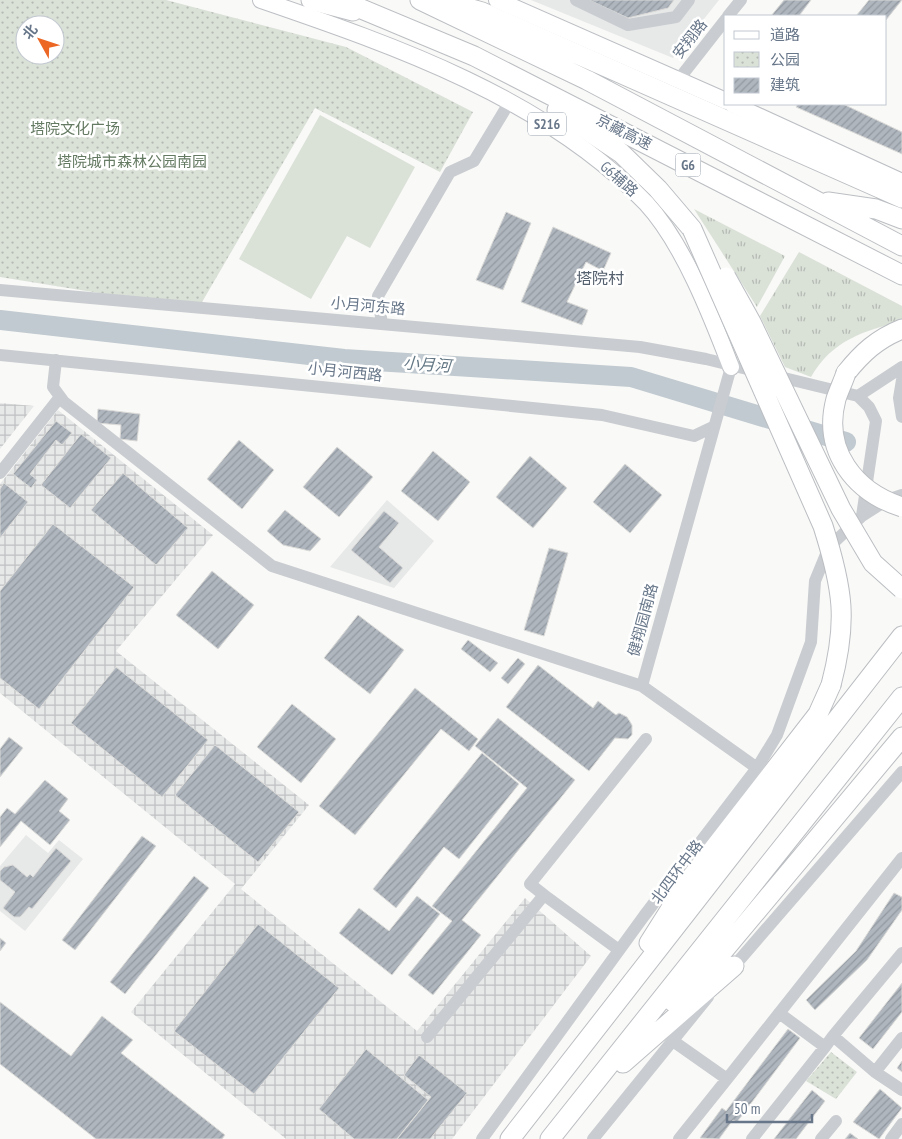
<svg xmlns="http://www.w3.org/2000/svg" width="902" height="1139" viewBox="0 0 902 1139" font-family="'PT Sans Narrow','Noto Sans SC',sans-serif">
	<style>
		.built { fill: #e7e8e8 }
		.industrial { fill: url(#industrial-grid) }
		.grass { fill: url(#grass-tufts) }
		.park { fill: url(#park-dots); fill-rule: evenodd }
		.garden { fill: #dae1d7 }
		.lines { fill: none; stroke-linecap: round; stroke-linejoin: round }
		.river { stroke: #c1cad0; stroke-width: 20 }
		.building { fill: url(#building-hatch); stroke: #dbdbd9 }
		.major-casing { stroke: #bcbfc4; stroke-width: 18 }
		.highway-casing { stroke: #bbbec2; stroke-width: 21 }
		.minor { stroke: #c9ccd0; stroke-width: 12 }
		.major { stroke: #fff; stroke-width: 16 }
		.highway { stroke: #fff; stroke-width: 19 }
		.highway-bridge-casing { stroke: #bbbec2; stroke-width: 21; stroke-linecap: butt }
		.highway-bridge { stroke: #fff; stroke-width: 19 }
		.labels { text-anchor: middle; stroke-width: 5; stroke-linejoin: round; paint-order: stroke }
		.shield { fill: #fff; stroke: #959fac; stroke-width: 1 }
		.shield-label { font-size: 14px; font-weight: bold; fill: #677689 }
		.street-label { font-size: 15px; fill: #677689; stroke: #fff }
		.park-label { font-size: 15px; fill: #657a62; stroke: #fff }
		.neighbourhood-label { font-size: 16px; fill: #55606e; stroke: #fff }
		.water-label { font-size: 16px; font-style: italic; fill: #637784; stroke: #fff }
	</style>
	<defs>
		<pattern id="industrial-grid" width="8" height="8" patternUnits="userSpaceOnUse" patternTransform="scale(1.25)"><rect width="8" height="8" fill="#e7e8e8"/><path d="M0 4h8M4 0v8" fill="none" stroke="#bfc1c2"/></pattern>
		<pattern id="grass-tufts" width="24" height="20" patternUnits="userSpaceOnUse" patternTransform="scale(1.25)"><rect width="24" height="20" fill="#dae1d7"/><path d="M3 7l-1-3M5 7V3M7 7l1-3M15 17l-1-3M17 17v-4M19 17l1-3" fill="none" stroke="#b5bbb4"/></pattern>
		<pattern id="park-dots" width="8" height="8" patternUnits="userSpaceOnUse" patternTransform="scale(1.25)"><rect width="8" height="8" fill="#dae1d7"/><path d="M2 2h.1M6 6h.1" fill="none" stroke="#b5bbb4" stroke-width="1.8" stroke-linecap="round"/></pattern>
		<pattern id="building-hatch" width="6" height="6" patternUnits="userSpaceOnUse" patternTransform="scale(1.25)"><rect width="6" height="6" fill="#b0b6be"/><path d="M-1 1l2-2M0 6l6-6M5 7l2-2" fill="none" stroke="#9399a0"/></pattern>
	</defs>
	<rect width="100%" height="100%" fill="#f9f9f7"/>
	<!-- built -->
	<path class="built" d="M531,0H719L673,58Z
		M387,500L434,541L394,588L330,567Z
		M26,835L48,853L59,840L83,859L25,931L0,911V866Z"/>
	<!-- industrial -->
	<path class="industrial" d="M0,403L34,406L0,449Z
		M58,410L213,535L116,651L309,805L241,889L417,1031L525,898L591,956L452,1139H286L131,1012L235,884L0,693V484Z"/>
	<!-- grass -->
	<path class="grass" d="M694,209L785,256L757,307Z
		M799,252L902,306V321C864,331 832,340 811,377L785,367L760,316Z"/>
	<!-- park -->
	<path class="park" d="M0,0H166L346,47L473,112L440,172L315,108L198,309L0,277ZM25,25H55V55H25Z
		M831,1052L857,1072L836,1099L806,1081Z"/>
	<!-- garden -->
	<path class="garden" d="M320,115L415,167L370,248L347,236L311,299L239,259Z"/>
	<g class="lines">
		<!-- river -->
		<path class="river" d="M0,320L344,359L631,377L846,442"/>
	</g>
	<!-- building -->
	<path class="building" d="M589,0H674L668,8L628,18Z
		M784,0H811L799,16H771Z
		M869,0H902L886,20V16H856Z
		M798,104H843L902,132V154L796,107Z
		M506,212L531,223L503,290L476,280Z
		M553,227L611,253L603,271L586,262L567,302L588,310L582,325L521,302Z
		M98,409L140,414L137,441L120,439L121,425L97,423Z
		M56,421L72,433L62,445L56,440L30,474L37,480L31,488L13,474Z
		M81,434L111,458L70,508L41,485Z
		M239,440L274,470L242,509L207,479Z
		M337,447L373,477L339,517L303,487Z
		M433,451L470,482L438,521L401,491Z
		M530,456L567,488L533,528L496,497Z
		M625,464L662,495L630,533L593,502Z
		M123,473L188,528L156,565L91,510Z
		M4,483L28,502L0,538V489Z
		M285,510L321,539L310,551L283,545L267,531Z
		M384,511L399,523L379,547L403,568L390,583L351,550Z
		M53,524L134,587L39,709L0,678V591Z
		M549,548L568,553L544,636L524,630Z
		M212,571L254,605L218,649L176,615Z
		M358,615L404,650L370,694L324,658Z
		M468,640L498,663L490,672L461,649Z
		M518,658L525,664L508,684L501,678Z
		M538,665L593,708L598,701L616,715L619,713L627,717L632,725V735L628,739L615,738L589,771L506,707Z
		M116,667L208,740L162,797L71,723Z
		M415,688L478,739L469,751L441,729L355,835L319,806Z
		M292,704L336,739L301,783L257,747Z
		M498,718L575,780L462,920L481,935L433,995L408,975L452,921L432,906L527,788L475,746Z
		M9,737L23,748L0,777V749Z
		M215,745L299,812L258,862L175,795Z
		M482,753L519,784L459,859L444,847L396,908L373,889Z
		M45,780L68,799L59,811L70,820L50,845L21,821L0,847V817L7,808L15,814Z
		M142,836L156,846L75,950L62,940Z
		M56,848L71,861L32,909L29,907L20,917H14L3,908L15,892L0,880V871L4,867L13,865L27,877L30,874L33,877Z
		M194,876L209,888L125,994L110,982Z
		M894,893L902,897V910L867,960L815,1010L806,1000L856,951Z
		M417,896L440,914L392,975L339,933L359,908L389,931Z
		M258,924L339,988L254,1094L174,1031Z
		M0,938L6,943L0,951Z
		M902,983V1012L873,1049L859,1038Z
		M0,1002L71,1056L102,1016L133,1040L121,1053L225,1135L222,1139H96L0,1064Z
		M788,1029L800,1038L737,1122L733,1120L719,1139L700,1138L722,1108L726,1111Z
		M366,1049L428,1100L397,1139H354L319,1109Z
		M419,1055L467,1093L430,1139H397L431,1097L404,1075Z
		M902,1061V1072L897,1068Z
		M880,1089L902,1108L879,1139L853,1122Z
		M812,1090L825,1101L796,1139H774Z
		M850,1133L858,1139H845Z"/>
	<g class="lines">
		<defs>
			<path id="major" d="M261,0C395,46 545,98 646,203C683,243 711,315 731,367
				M497,0L726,101
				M732,104L902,182"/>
			<path id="highway" d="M311,0L353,11
				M340,0L474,56L902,275
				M420,0L587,80L902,246
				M444,1L482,12L902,198
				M557,110L621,153L658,189L692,229
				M828,202L876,209L902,219
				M846,373C862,353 877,339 902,329
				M649,943L687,883L818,714L831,685
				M672,1001L704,974L902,737
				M623,1063L734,966
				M510,1139L902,636
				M550,1139L902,697"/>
		</defs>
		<!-- major casing -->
		<use href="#major" class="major-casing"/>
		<!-- highway casing -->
		<use href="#highway" class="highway-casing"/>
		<!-- minor -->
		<path class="minor" d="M576,0L628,25L676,17L689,0
			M728,16L741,0
			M679,79L726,19
			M0,290L640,347L706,359L858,396L902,367
			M382,324L378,296L450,172L474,161L509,103
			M0,355L602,415L694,436L713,427
			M56,360L53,387L64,402L272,566L642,686L757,768
			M902,380L899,398L902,417
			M858,396L869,407L876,421L862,516
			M0,473L60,397
			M642,686L731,367
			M544,895L619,950
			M729,972L902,772
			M779,1013L825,1047L833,1036L875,1072L902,1090
			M833,1036L902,953
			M427,1037L544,895L530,884L646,739
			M673,1041L727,1079L902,858
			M875,1072L902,1038
			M482,1139L644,916L757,768L777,735L811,642L815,581L829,547L862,516L887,500L902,495
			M593,1139L708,997
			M679,1139L727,1079
			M752,1139L825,1047
			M821,1139L836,1121
			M891,1139L902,1124"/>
		<!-- major -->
		<use href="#major" class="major"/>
		<!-- highway -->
		<use href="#highway" class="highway"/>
		<defs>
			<path id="highway-bridge" d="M692,229L823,526C843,589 848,621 831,685
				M726,277L751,322L841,509L873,563L902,589
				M846,373C843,382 839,390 836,399C822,451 855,492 902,507"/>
		</defs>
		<!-- highway-bridge casing -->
		<use href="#highway-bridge" class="highway-bridge-casing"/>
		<!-- highway-bridge -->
		<use href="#highway-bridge" class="highway-bridge"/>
	</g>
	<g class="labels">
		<!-- shield labels -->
		<g class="shield">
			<rect x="528" y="112.5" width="38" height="23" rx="4"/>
			<rect x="675.5" y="153.5" width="25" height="23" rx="4"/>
		</g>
		<g class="shield-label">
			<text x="547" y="129">S216</text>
			<text x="688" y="170">G6</text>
		</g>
		<!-- street labels -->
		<g class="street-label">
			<text transform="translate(690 39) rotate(-52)" y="5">安翔路</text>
			<text transform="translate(624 132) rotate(27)" y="5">京藏高速</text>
			<text transform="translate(619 179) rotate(42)" y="5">G6辅路</text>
			<text transform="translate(368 306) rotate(5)" y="5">小月河东路</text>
			<text transform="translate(345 372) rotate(6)" y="5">小月河西路</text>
			<text transform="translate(643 620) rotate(-75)" y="5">健翔园南路</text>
			<text transform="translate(677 872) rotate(-53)" y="5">北四环中路</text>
		</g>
		<!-- park labels -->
		<g class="park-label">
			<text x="75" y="134">塔院文化广场</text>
			<text x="132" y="167">塔院城市森林公园南园</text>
		</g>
		<!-- neighbourhood labels -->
		<g class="neighbourhood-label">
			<text x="600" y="284">塔院村</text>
		</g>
		<!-- water labels -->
		<g class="water-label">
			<text transform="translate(427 364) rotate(4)" y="6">小月河</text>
		</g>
	</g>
	<!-- legend -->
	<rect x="724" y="15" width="162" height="90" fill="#ffffff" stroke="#c2c8d0"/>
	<rect x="734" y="31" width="25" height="8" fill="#ffffff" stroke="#c2c8d0"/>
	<text x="770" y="40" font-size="15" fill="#677689">道路</text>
	<rect x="734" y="52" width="25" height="15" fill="url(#park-dots)" stroke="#c2c8d0"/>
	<text x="770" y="65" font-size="15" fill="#677689">公园</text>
	<rect x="734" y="78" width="25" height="15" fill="url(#building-hatch)" stroke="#c2c8d0"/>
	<text x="770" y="90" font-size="15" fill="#677689">建筑</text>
	<!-- north arrow -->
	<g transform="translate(40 40) rotate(310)"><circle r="24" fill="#ffffff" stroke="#c2c8d0"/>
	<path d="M0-4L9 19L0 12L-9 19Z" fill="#ec6624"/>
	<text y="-8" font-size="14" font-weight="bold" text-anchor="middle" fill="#677689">北</text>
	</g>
	<!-- scale -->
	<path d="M727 1114v8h85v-8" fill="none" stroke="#677689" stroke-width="2.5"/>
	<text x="734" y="1114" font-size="15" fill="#677689" stroke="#ffffff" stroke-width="4" paint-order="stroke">50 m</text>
</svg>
